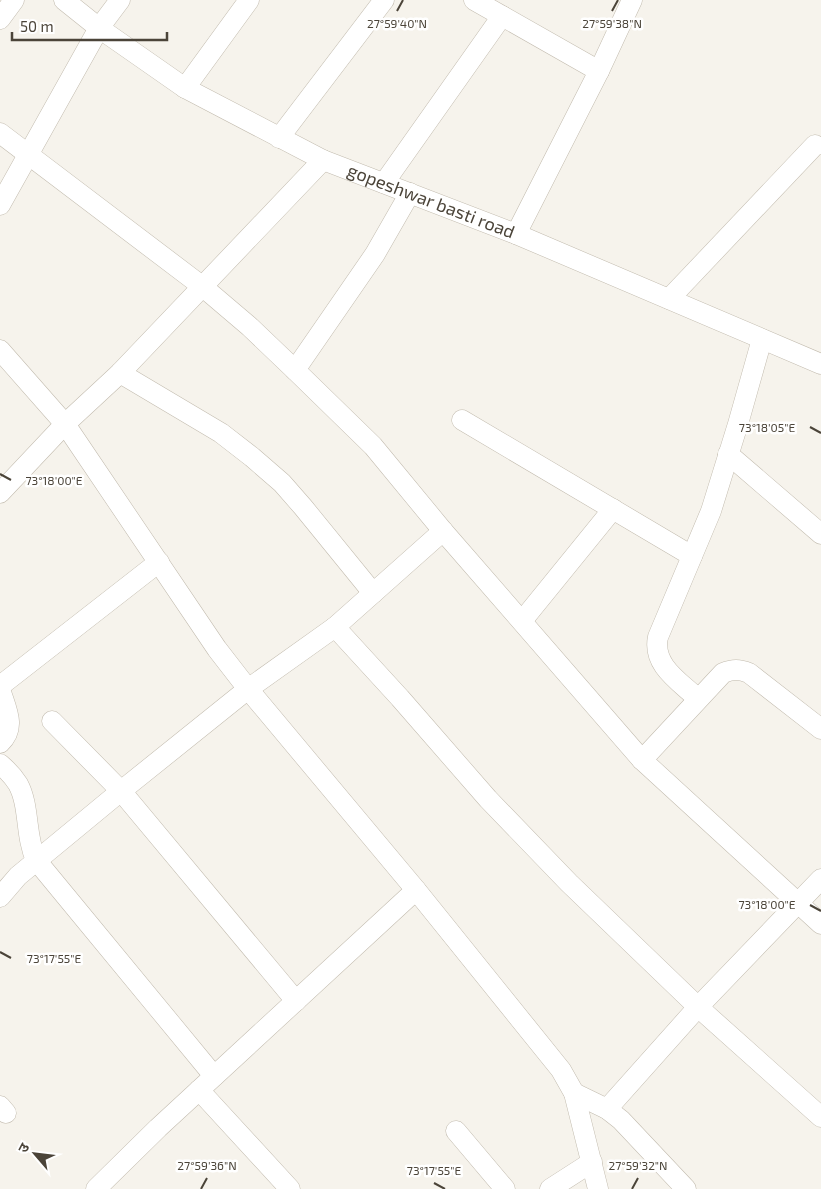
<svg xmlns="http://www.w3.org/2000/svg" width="821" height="1189" viewBox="0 0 821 1189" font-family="'Exo 2','Noto Sans Devanagari',sans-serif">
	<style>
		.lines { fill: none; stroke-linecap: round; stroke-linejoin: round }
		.minor-casing { stroke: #c2bbae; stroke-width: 21 }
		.minor { stroke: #fff; stroke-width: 20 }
		.ticks { fill: none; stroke: #4b4439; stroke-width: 2 }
		.labels { text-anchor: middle; stroke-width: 5; stroke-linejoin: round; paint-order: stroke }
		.street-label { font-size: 18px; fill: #4b4439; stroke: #fff }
		.ticks-label { font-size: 12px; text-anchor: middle; fill: #4b4439; stroke: #fff; stroke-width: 5; stroke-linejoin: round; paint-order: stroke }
	</style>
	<rect width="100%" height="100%" fill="#f6f3ec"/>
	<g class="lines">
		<defs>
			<g id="minor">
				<path id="s1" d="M64,0L99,28L185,88L323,160L516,234L821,364"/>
				<path d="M474,0L599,71"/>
				<path d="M0,19L14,0"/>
				<path d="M185,88L249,0"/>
				<path d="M0,133L203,287L250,327L295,370L373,446L443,531L642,760L821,924"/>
				<path d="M279,138L384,0"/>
				<path d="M384,183L502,16"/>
				<path d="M0,205L99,28L120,0"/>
				<path d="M516,234L599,71L632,0"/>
				<path d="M669,299L815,145"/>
				<path d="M0,350L65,424L217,649L248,689L416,890L561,1070L574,1093L598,1189"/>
				<path d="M295,370L375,254L410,193"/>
				<path d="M120,373L221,433L252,457L282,483L303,507L373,593"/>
				<path d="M462,420L692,556"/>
				<path d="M728,454L821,534"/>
				<path d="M0,493L65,424L120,373L323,160"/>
				<path d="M522,621L613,509"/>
				<path d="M335,627L400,698L488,799L569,883L698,1007L821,1117"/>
				<path d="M0,686L159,562"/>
				<path d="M0,689C6,709 17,727 0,743"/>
				<path d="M697,698C679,681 652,665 658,637L711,511L738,424L762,339"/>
				<path d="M52,721L121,791L296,1001"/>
				<path d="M642,760L723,673C733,669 739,669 749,673L821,729"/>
				<path d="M0,764C7,770 13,776 18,784C30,806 25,836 36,860L214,1076"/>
				<path d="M0,897L18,876L121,791L248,689L335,627L443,531"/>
				<path d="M199,1090L290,1189"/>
				<path d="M574,1093L607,1109L621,1120L686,1189"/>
				<path d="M0,1106L6,1113"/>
				<path d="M607,1109L698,1007L821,879"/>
				<path d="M456,1131L505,1189"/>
				<path d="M96,1189L158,1128L416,890"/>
				<path d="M550,1189L592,1162"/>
			</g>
		</defs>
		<!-- minor casing -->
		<use href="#minor" class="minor-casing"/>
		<!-- minor -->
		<use href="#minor" class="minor"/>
	</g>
	<!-- ticks -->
	<path class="ticks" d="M397,11L403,0M612,11L618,0M810,427L821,433M0,474L11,480M810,905L821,911M0,952L11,958M434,1183L445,1189M201,1189L207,1178M632,1189L638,1178"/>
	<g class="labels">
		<!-- street labels -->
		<g class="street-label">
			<text dy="6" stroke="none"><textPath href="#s1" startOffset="421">gopeshwar basti road</textPath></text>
		</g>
	</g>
	<g class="ticks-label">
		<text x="397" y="28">27°59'40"N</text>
		<text x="612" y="28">27°59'38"N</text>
		<text x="767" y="432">73°18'05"E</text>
		<text x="54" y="485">73°18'00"E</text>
		<text x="767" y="909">73°18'00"E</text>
		<text x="54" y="963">73°17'55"E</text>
		<text x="207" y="1170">27°59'36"N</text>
		<text x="638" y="1170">27°59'32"N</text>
		<text x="434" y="1175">73°17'55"E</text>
	</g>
	<!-- north arrow -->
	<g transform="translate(35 1154) rotate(298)" stroke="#ffffff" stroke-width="4" paint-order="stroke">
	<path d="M0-4L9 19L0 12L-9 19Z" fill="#4b4439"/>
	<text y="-8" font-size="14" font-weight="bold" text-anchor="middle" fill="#4b4439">उ</text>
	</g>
	<!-- scale -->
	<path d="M12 32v8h155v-8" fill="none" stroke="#4b4439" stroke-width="2.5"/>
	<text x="20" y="32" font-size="15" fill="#4b4439" stroke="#ffffff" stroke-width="4" paint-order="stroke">50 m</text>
</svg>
